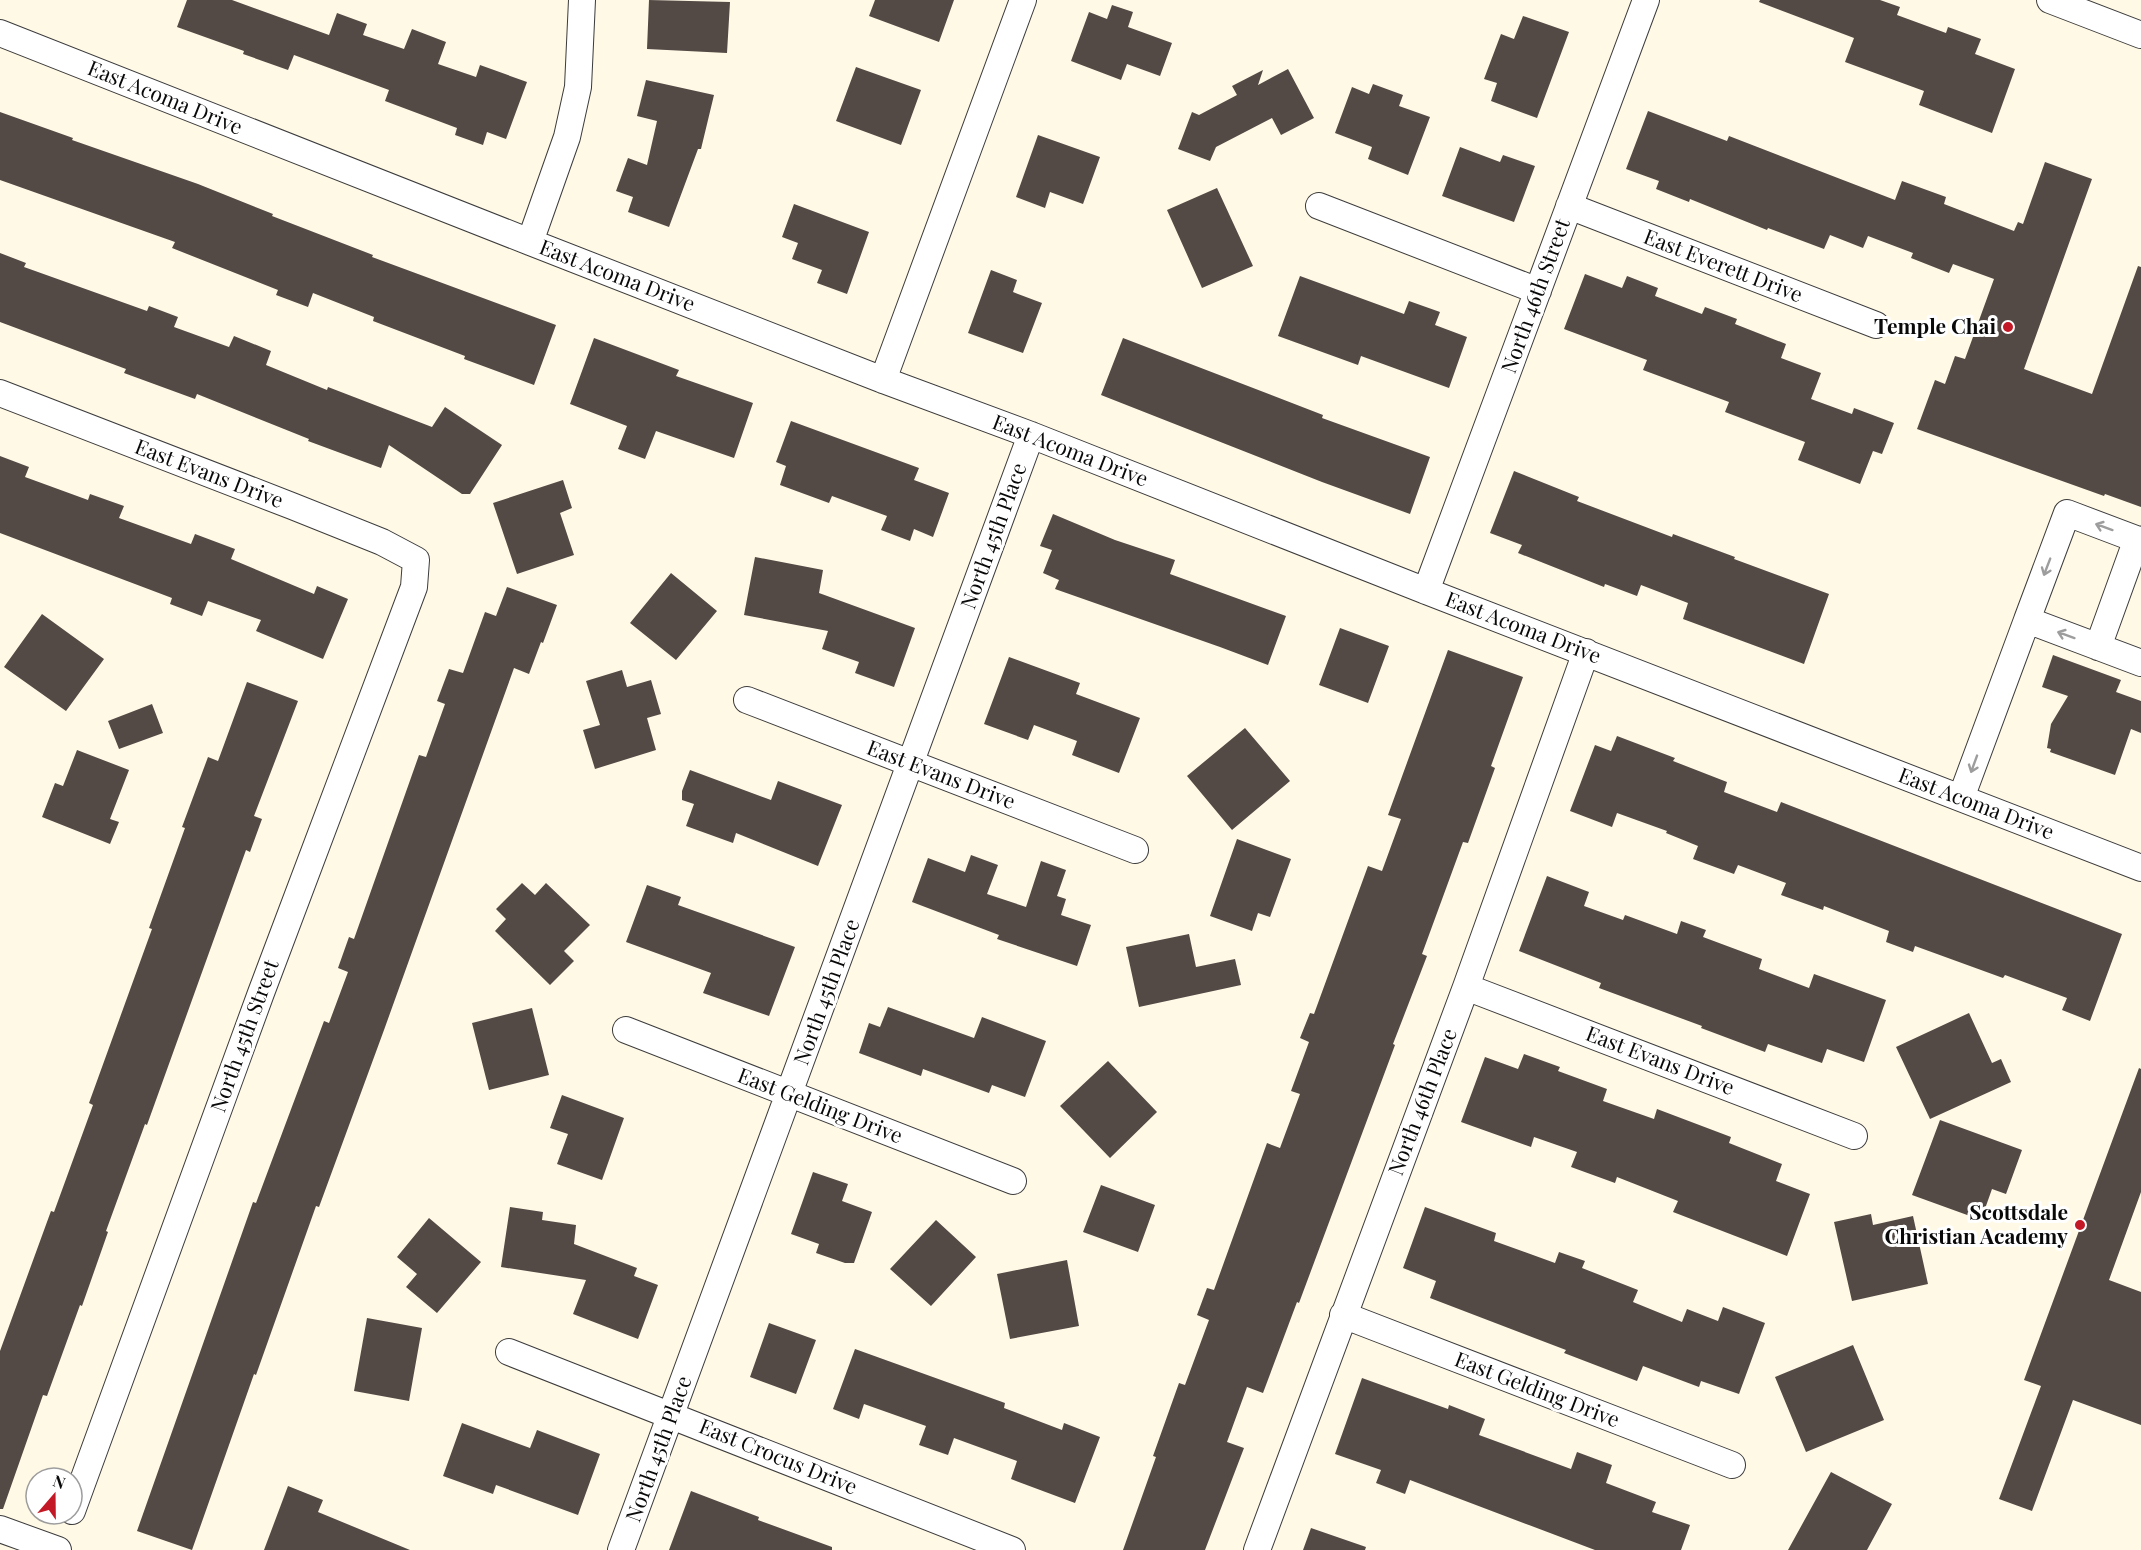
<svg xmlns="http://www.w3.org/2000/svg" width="2141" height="1550" viewBox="0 0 2141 1550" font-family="'Playfair Display',serif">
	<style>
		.building { fill: #534a45 }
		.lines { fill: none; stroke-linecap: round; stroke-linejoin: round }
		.minor-casing { stroke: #3c3c3c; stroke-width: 28 }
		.minor { stroke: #fff; stroke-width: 26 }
		.oneway { stroke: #9d9d9d }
		.poi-dot { fill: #c31825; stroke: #fff; stroke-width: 2 }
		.labels { text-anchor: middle; stroke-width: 6; stroke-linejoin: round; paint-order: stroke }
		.street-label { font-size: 21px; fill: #090909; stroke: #fff }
		.poi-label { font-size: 21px; font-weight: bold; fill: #090909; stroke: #fff; text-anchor: end }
	</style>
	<rect width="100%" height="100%" fill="#fff9e6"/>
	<!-- building -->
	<path class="building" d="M187,0H232L329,35L337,13L367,24L363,35L404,49L412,29L446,42L438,64L476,77L480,65L527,82L506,139L487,132L483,145L455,135L457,128L385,101L389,90L294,55L288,70L243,54L244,51L177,27Z
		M649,0L730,2L727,53L647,49Z
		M875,0H954L939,42L869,16Z
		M1760,0H1880L1900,7L1897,15L1946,33L1948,27L1981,39L1975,54L2015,69L1992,133L1919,105L1924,91L1845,62L1854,38L1759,2Z
		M1112,5L1133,12L1128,27L1172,43L1160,76L1127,64L1121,80L1071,61L1089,12L1107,19Z
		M1523,16L1569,32L1537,118L1491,101L1497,83L1484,79L1501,34L1514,39Z
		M856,67L921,90L901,145L836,121Z
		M1288,69L1314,118L1281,135L1272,118L1216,147L1210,161L1178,149L1192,112L1199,115L1237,95L1232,86L1263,70L1258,85Z
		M646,80L714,95L701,149H698L669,227L628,212L633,197L616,191L628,158L647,165L657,121L637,116Z
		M1373,84L1403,95L1399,106L1430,117L1408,175L1368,159L1372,147L1335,133L1352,87L1369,94Z
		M1648,111L1727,141L1729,136L1895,200L1902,181L1946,197L1944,204L2014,231L2018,222L2023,224L2045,162L2092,179L2024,369L2092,394L2138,266L2141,267V507L2105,494L2104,496L1917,429L1935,380L1945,384L1955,356L1965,359L1994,279L1953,264L1949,273L1911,258L1913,253L1868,236L1863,248L1830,235L1824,249L1768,228L1767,230L1690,199L1689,202L1656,189L1659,181L1626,169Z
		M0,112L73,138L72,140L198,184L273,214L272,216L373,255L372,257L556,325L534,385L464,359L465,356L373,321L374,317L313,293L308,307L276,295L278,290L172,248L175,242L0,180Z
		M1038,135L1100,157L1083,204L1050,192L1045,208L1016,197Z
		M1460,147L1500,162L1503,155L1535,166L1514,222L1442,196Z
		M1217,188L1253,266L1202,288L1167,210Z
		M794,204L869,232L847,294L817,283L822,270L792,259L798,243L782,237Z
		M0,253L26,263L24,267L147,311L149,306L178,317L174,327L229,347L234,336L271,351L266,365L327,390L328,387L432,427L445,407L502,445L470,494H462L389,445L381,468L308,441L309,439L197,394L195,399L124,373L126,369L0,322Z
		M991,270L1017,280L1013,292L1042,303L1023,353L968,333Z
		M1585,274L1622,288L1627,276L1658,288L1655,296L1702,314L1705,307L1737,319L1735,324L1786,344L1781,358L1821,373L1811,399L1852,414L1854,408L1894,423L1882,454L1873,451L1860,484L1798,460L1805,442L1725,412L1729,402L1643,370L1647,360L1564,329Z
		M1300,276L1404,314L1409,301L1440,312L1435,325L1467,337L1449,388L1361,356L1358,365L1278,336Z
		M594,338L679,370L676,376L753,403L734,458L656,431L645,459L618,449L627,426L570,404Z
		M1123,338L1323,415L1322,418L1430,457L1410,514L1322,482L1101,395Z
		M791,421L919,468L914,480L949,493L933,537L914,529L910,541L881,530L887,516L832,496L829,503L780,485L786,466L776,462Z
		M0,456L29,467L25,477L88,500L90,494L124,506L119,518L191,544L195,534L235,549L231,559L314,594L317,586L348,599L323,659L256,631L261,620L208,601L202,616L170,604L172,598L0,533Z
		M1514,471L1579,497L1577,501L1672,537L1673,534L1735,557L1734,559L1829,594L1804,664L1683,619L1688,603L1641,585L1637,596L1605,584L1604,587L1518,553L1522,545L1490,533Z
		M563,480L572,508L560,513L574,555L517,574L493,503Z
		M1053,514L1115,540L1175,560L1170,574L1286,616L1268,665L1220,647L1055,589L1059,580L1043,573L1052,550L1040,546Z
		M755,557L823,570L819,593L915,628L894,687L855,673L859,662L822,649L828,631L744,615Z
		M671,573L717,611L676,660L630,623Z
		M507,587L557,605L543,643L541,642L529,674L514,668L384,1030L319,1207L316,1206L256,1375L254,1374L192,1550L137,1531L253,1202L256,1203L324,1021L329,1023L348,972L338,968L349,937L354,939L419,755L426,757L445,704L437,701L449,669L463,673L485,612L496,616Z
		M42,614L104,659L66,711L4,667Z
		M1340,628L1389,646L1368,703L1319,685Z
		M1448,650L1523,677L1491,766L1495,768L1468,843L1463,842L1422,954L1427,956L1393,1044L1395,1045L1299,1303L1297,1302L1263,1393L1247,1387L1227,1442L1244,1448L1205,1550H1123L1156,1457L1153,1456L1179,1383L1185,1385L1209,1320L1197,1315L1207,1288L1214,1290L1267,1143L1280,1148L1300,1094L1291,1091L1309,1042L1300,1038L1310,1013L1314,1014L1368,866L1382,871L1401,819L1388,815Z
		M2053,655L2121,680L2116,692L2141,701V733L2131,729L2115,775L2050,752L2051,749L2047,748L2051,724L2068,696L2042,687Z
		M1009,657L1080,683L1076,694L1140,718L1119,773L1072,755L1077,741L1034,725L1028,740L984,724Z
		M622,670L627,687L651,680L661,714L647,718L656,750L595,769L583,730L600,725L586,681Z
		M247,682L298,701L254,816L262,819L250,852L246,850L147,1125L145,1124L106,1231L108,1232L82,1306L80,1305L47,1396L43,1395L3,1509H0V1351L51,1211L54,1212L93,1105L89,1103L152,929L149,928L185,828L182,827L208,757L218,761Z
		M152,704L163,733L119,749L108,721Z
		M1245,728L1290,781L1232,830L1187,776Z
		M1617,736L1675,758L1673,761L1727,782L1724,792L1777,812L1781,802L2122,934L2090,1021L2062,1010L2067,998L2005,975L2003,978L1915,946L1913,952L1886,942L1889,931L1824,906L1823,910L1781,895L1786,883L1738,865L1734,874L1693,859L1698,846L1666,833L1667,831L1617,813L1612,827L1570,811L1595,745L1611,751Z
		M77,750L129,770L110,819L119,822L110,844L42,817L55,783L63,786Z
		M690,770L771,800L778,781L842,805L818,866L736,833L733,843L686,826L694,804L682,800V791Z
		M1237,839L1291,859L1270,917L1258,913L1252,931L1210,916Z
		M971,855L998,865L987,894L1026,907L1041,861L1066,870L1057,896L1066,899L1061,915L1091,925L1077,966L997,939L999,935L912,902L928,858L965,872Z
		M1547,876L1589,892L1584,906L1623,920L1625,915L1677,934L1681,921L1706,930L1703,937L1762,959L1759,969L1809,988L1814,974L1886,1000L1864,1062L1827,1049L1822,1063L1768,1044L1765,1052L1701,1028L1702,1026L1599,988L1601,983L1519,951Z
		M522,883L535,895L546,883L590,925L564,951L574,961L550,985L495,931L506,919L496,909Z
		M647,885L681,897L678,905L795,947L769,1016L703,993L711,973L626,942Z
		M1189,934L1196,967L1235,959L1241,985L1139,1007L1126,947Z
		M888,1007L974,1038L982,1017L1046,1041L1025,1097L992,1085L989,1093L923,1069L921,1076L859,1053L869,1023L880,1027Z
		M532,1008L549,1075L489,1090L472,1023Z
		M1969,1013L1992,1063L2001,1059L2011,1082L1930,1119L1896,1047Z
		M1524,1054L1560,1067L1558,1071L1607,1089L1603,1101L1654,1119L1657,1109L1731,1137L1729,1143L1782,1164L1776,1181L1810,1194L1787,1256L1673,1212L1678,1201L1617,1177L1615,1183L1571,1167L1577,1152L1534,1137L1531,1147L1461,1122L1485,1057L1518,1069Z
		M1108,1061L1157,1112L1110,1158L1060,1106Z
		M2139,1068L2141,1069V1192L2109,1280L2141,1292V1425L2073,1400L2032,1511L1999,1499L2041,1386L2024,1380Z
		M562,1095L624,1118L602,1180L557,1164L568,1134L550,1128Z
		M1940,1120L2022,1150L2006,1194L1992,1189L1981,1220L1912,1195Z
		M813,1172L848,1184L842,1201L872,1212L854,1263H845L816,1253L819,1244L791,1234Z
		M1101,1185L1155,1205L1138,1252L1083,1232Z
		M510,1207L543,1212L542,1220L576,1225L574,1244L637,1268L634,1276L658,1285L638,1339L573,1314L586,1280L501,1267Z
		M1425,1207L1496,1233L1494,1241L1555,1263L1559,1252L1585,1261L1582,1268L1638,1290L1633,1302L1682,1322L1687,1309L1718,1321L1723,1307L1765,1323L1739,1394L1701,1381L1699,1387L1643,1366L1637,1381L1564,1353L1566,1350L1430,1298L1436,1281L1403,1268Z
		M1871,1214L1873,1225L1913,1216L1928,1284L1852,1301L1834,1222Z
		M429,1218L481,1262L437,1313L406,1287L417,1274L397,1257Z
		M936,1220L976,1257L931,1306L890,1269Z
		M1067,1260L1079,1326L1010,1339L997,1274Z
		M367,1318L422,1328L409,1401L354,1391Z
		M769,1323L816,1340L796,1394L750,1377Z
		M1853,1345L1884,1420L1806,1452L1775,1377Z
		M855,1349L1005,1403L1004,1408L1062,1430L1064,1423L1100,1437L1075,1503L1011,1479L1017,1461L954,1438L948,1455L919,1445L926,1426L864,1404L859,1419L833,1409Z
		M1362,1378L1448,1409L1449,1405L1485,1419L1479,1435L1571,1469L1577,1452L1612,1465L1606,1483L1656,1502L1652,1512L1690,1525L1681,1550H1595L1410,1480L1405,1494L1376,1483L1381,1470L1335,1454Z
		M462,1423L530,1448L537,1430L600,1454L578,1515L496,1485L493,1494L443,1476Z
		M1831,1472L1892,1504L1867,1550H1788Z
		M288,1486L323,1500L318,1512L410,1550H264Z
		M691,1491L759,1517L758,1520L832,1547V1550H669Z
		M1311,1528L1366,1547L1365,1550H1303Z"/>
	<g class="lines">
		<defs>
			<path id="minor" d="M2050,0L2141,35
				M0,33L530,242L883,380L1031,435L1426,591L2141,868
				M1319,206L1538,291
				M1569,206L1876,325
				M530,242L567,137L578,87L582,0
				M883,380L1023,0
				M0,393L292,506L382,542L416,560L414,587L261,993L72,1511
				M1426,591L1646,0
				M2027,620L2067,513L2141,541
				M2098,647L2137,539
				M747,700L1135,850
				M1961,798L2027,620L2141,663
				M1466,987L1854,1136
				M626,1030L1013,1181
				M1343,1315L1732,1465
				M509,1352L1012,1550
				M0,1529L58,1550
				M621,1550L1031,435
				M1257,1550L1466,987L1586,652"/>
		</defs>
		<!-- minor casing -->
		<use href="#minor" class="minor-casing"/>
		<!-- minor -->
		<use href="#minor" class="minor"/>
	</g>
	<!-- one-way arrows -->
	<defs><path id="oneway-shaft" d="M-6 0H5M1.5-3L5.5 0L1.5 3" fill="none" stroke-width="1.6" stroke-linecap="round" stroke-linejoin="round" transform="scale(1.5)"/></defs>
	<g class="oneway">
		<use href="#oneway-shaft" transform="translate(2104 527) rotate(-160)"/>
		<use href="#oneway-shaft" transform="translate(2047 567) rotate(111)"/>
		<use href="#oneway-shaft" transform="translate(2066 635) rotate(-160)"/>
		<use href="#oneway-shaft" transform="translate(1974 764) rotate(110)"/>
	</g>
	<!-- markers -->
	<g class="poi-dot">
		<circle cx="2008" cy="327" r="6"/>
		<circle cx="2080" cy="1225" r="6"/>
	</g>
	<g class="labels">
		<!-- street labels -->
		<g class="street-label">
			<text transform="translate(165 98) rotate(22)" y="7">East Acoma Drive</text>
			<text transform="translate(1723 266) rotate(21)" y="7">East Everett Drive</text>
			<text transform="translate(617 276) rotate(21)" y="7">East Acoma Drive</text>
			<text transform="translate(1536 296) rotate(-70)" y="7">North 46th Street</text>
			<text transform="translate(1070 451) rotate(21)" y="7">East Acoma Drive</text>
			<text transform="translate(209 474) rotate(21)" y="7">East Evans Drive</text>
			<text transform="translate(994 536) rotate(-70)" y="7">North 45th Place</text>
			<text transform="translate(1523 628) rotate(21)" y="7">East Acoma Drive</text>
			<text transform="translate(941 775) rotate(21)" y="7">East Evans Drive</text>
			<text transform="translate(1976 804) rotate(21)" y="7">East Acoma Drive</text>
			<text transform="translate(827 992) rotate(-70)" y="7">North 45th Place</text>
			<text transform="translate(245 1036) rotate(-70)" y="7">North 45th Street</text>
			<text transform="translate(1660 1061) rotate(21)" y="7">East Evans Drive</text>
			<text transform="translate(1423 1102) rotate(-69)" y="7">North 46th Place</text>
			<text transform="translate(820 1106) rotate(21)" y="7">East Gelding Drive</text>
			<text transform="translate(1537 1390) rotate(21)" y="7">East Gelding Drive</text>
			<text transform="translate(659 1449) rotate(-70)" y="7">North 45th Place</text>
			<text transform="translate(778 1457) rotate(22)" y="7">East Crocus Drive</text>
		</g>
		<!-- poi labels -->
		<g class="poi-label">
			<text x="1996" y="334">Temple Chai</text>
			<text x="2068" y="1220">Scottsdale<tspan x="2068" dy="24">Christian Academy</tspan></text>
		</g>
	</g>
	<!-- north arrow -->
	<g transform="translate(54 1496) rotate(20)"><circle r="28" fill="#ffffff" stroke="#9d9d9d" stroke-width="1.5"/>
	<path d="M0-4.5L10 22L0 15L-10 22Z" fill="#c31825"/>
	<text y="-9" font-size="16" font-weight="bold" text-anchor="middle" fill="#090909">N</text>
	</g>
</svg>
